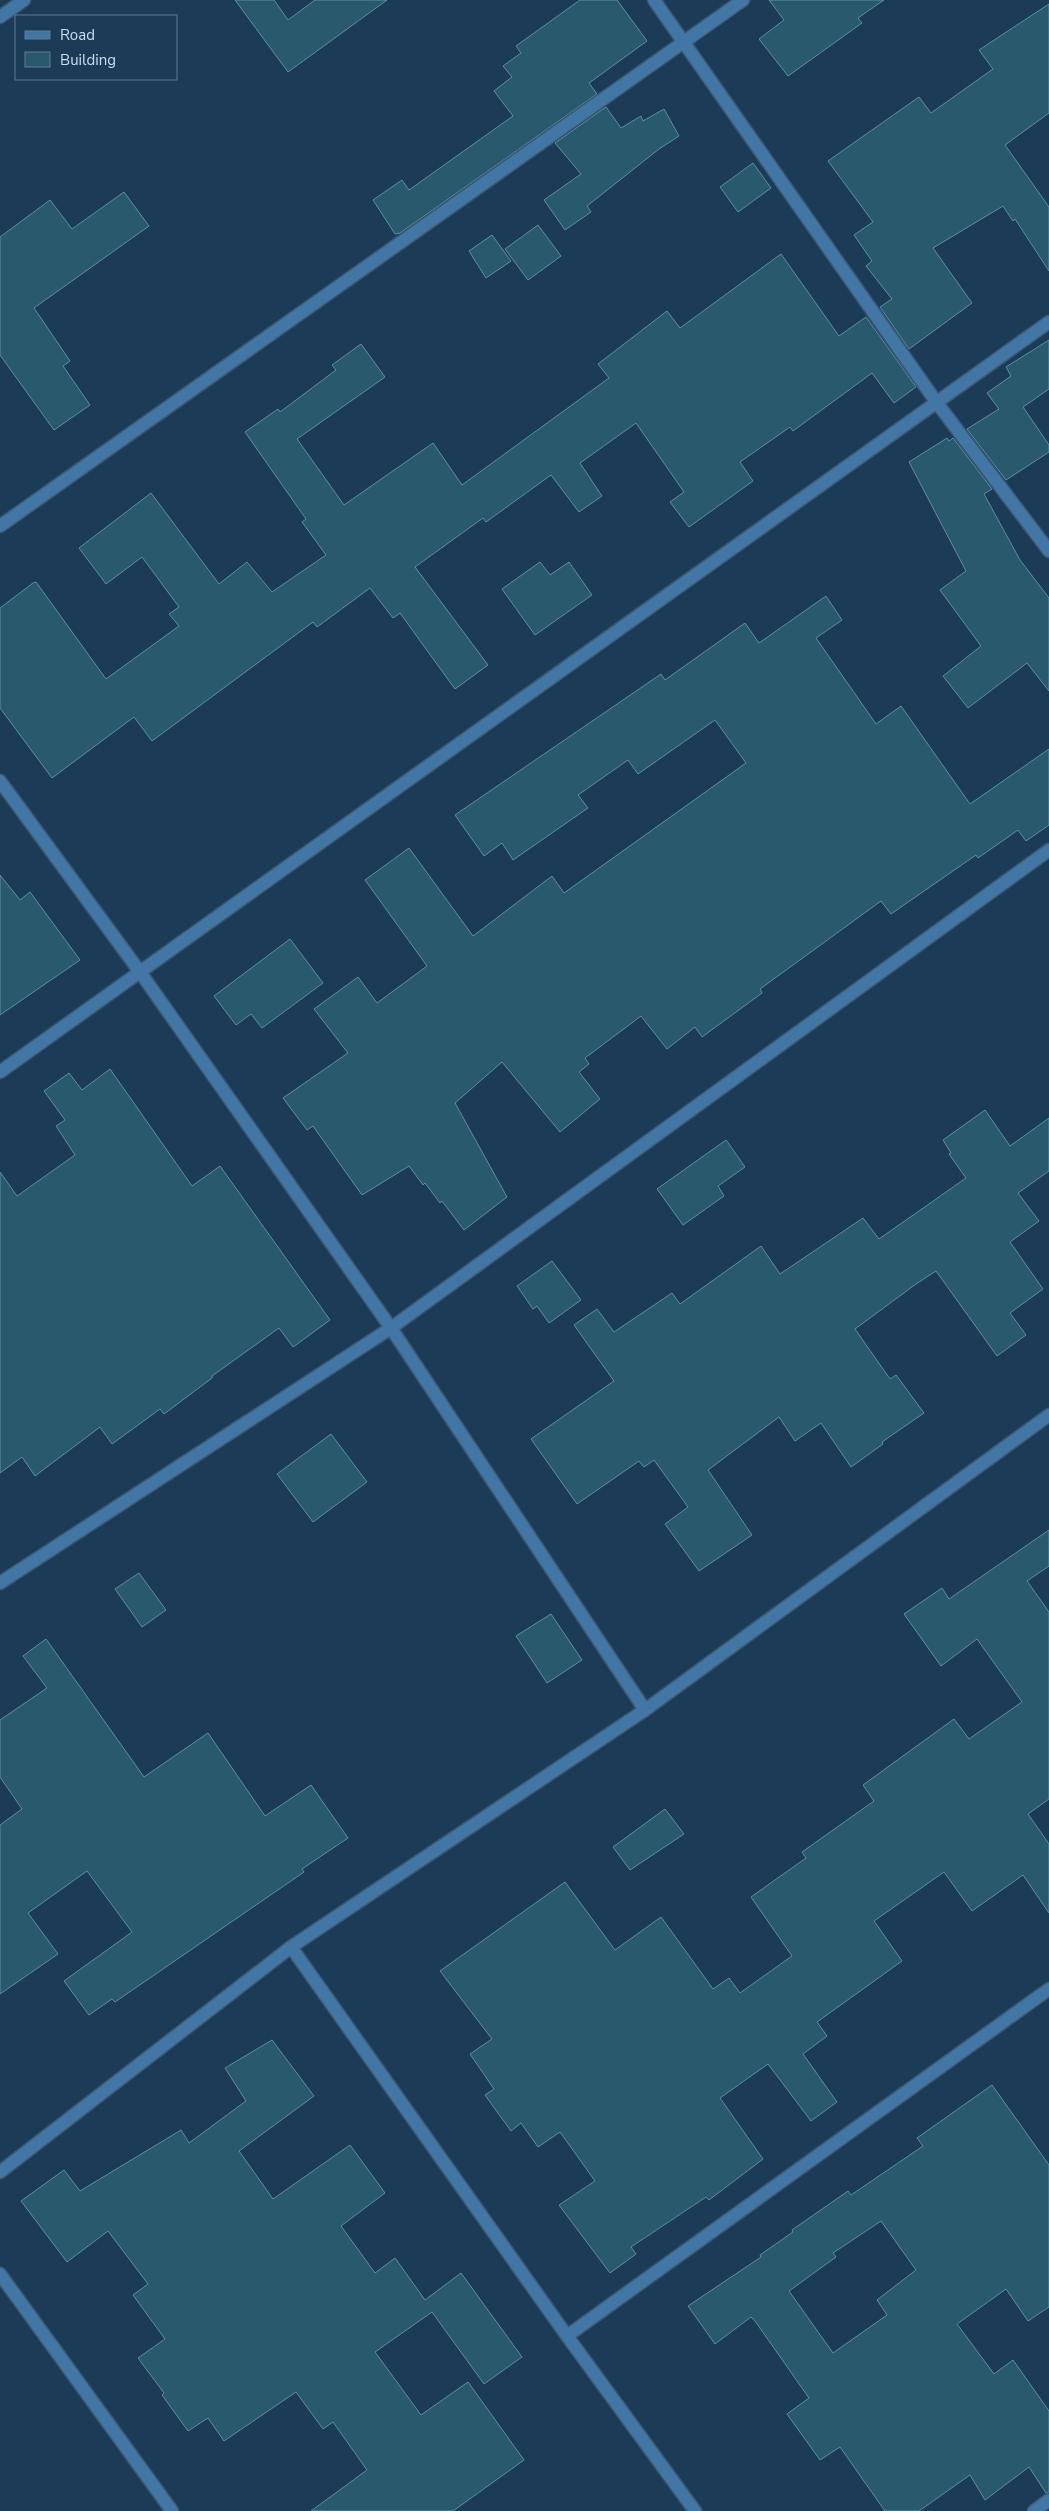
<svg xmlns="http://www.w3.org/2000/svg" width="1049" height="2511" viewBox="0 0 1049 2511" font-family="'Nunito Sans',sans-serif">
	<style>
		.building { fill: #28596d; stroke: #5e8fa4; fill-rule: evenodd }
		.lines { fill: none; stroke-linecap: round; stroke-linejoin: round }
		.minor-casing { stroke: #3b5872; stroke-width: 15 }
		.minor { stroke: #4276a4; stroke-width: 12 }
	</style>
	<rect width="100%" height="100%" fill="#1b3b57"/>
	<!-- building -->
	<path class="building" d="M235,0H274L288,20L315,0H387L288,72Z
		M580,0H617L647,41L589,83L597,94L400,233L395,234L373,200L402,180L409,190L513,116L494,91L512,77L503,66L521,53L516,46Z
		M769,0H884L858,18L862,23L788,76L759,39L784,20Z
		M1049,4V113L1005,145L1049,207V271L1015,219L1013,221L1003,206L933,248L972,303L909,349L880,307L892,299L866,266L872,261L854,235L873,222L828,161L919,97L931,113L993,69L979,50Z
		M606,107L621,128L641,116L643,121L664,109L679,136L659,149L587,206L591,212L565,230L544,200L581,174L555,143Z
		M753,163L771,188L738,212L720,187Z
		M124,192L149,226L34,308L70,361L63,366L90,405L54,430L0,355V237L50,200L72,229Z
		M538,225L561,256L528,280L505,249Z
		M492,235L511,261L486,278L469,251Z
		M781,254L839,336L866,317L916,387L894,403L872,373L793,431L790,427L740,462L753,481L689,527L670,502L684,492L636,423L580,463L602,496L579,512L551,475L486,522L483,518L415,567L488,665L455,689L400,613L393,618L370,588L317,627L313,622L152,741L134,717L52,778L0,708V608L33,583L36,582L106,679L179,626L169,614L179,607L142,557L106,584L79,548L151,493L219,584L247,562L272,592L326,555L302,522L306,519L245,432L278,409L280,412L336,370L332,365L361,344L385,377L297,439L344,505L433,443L462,485L609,378L598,364L667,311L680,328Z
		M1049,340V389L1023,407L1049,445V452L1006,480L967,429L999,409L987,393L1011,376L1006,367Z
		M947,438L949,441L953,438L992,489L984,494L1020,560L1049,598V691L1027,663L968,708L943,676L981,646L940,590L966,571L909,462Z
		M540,562L550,575L569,562L592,595L535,635L502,589Z
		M826,596L842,620L816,638L876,724L901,706L970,804L1049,749V825L1026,841L1018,830L978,858L976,855L891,914L881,901L760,989L762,993L702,1037L695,1027L667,1049L641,1016L585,1058L589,1064L579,1072L600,1099L560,1132L502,1062L455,1103L507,1197L464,1230L442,1201L440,1203L425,1183L423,1185L409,1166L362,1195L313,1126L307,1130L283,1098L348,1053L314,1009L358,977L377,1003L427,966L365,880L409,848L473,936L552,876L564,893L746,763L715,720L638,774L628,760L578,795L588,808L513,860L502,843L484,856L455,815L661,674L665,680L745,623L759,643Z
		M0,875L20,900L30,892L80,960L0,1015Z
		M290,939L323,983L262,1028L251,1014L236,1025L214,996Z
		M110,1069L192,1186L220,1166L330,1320L293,1347L279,1328L212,1376V1378L164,1414L160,1409L112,1444L100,1427L35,1476L22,1457L0,1473V1172L17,1196L75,1155L56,1126L65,1120L44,1091L69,1073L82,1090Z
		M985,1110L1010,1146L1049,1118V1171L1018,1193L1039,1221L1010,1242L1043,1289L1010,1313L1026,1335L997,1356L936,1271L916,1284L855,1329L890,1379L896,1375L924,1413L882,1442L883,1444L851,1467L821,1423L795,1441L779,1417L708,1470L752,1535L699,1571L665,1524L688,1507L654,1460L644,1467L639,1461L577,1504L531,1439L614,1381L574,1325L597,1309L614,1332L672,1293L680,1304L761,1246L780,1274L863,1218L879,1239L966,1178L949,1154L951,1153L943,1140Z
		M726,1140L745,1167L718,1186L724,1196L683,1225L657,1189Z
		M552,1261L581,1300L549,1323L537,1306L533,1309L517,1286Z
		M331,1434L367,1482L313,1522L277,1474Z
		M1049,1530V1566L1027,1581L1049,1612V1799L1028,1814L1049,1844V1913L1023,1875L972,1911L944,1872L874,1921L902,1961L817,2022L827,2036L803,2054L837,2102L811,2121L768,2064L720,2098L763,2159L709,2200L706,2197L631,2247L636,2254L610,2273L559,2205L595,2181L560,2132L538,2147L521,2123L511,2131L485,2095L494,2089L470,2054L492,2039L440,1971L565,1882L615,1950L661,1917L713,1989L729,1978L740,1993L792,1956L751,1897L806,1858L802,1852L874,1801L863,1785L954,1719L969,1739L1022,1702L977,1639L941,1666L904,1614L942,1588L949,1599Z
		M139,1573L166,1610L142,1627L115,1589Z
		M551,1614L582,1660L547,1683L516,1636Z
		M46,1639L144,1777L208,1733L265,1816L311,1785L348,1838L302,1869L304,1872L115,2002L112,1999L89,2015L64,1981L132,1932L87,1871L28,1913L58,1954L0,1994V1825L22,1809L0,1777V1720L47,1688L23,1656Z
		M665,1809L684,1834L630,1870L613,1847Z
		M272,2040L314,2096L239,2151L273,2199L350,2145L385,2193L341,2226L375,2273L395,2258L425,2300L461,2273L522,2357L484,2384L432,2312L375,2352L421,2415L468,2382L524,2460L453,2511H311L367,2470L333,2422L323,2429L296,2392L224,2441L208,2418L188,2431L162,2395L164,2393L138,2358L165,2339L133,2295L148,2284L108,2231L67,2262L21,2201L64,2170L80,2191L181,2130L189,2143L246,2101L225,2068Z
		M992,2085L1049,2165V2307L1028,2321L1006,2289L957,2324L994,2374L1013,2360L1049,2411V2492L1046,2493L1029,2467L985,2500L970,2475L919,2511H885L840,2447L820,2460L787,2414L809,2398L755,2321L751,2317L715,2344L688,2306L761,2257L760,2255L793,2232L792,2230L848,2191L851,2195L923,2146L917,2138ZM881,2221L916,2270L877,2300L887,2315L833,2353L789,2291L836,2257L833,2253Z"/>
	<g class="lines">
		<defs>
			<path id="minor" d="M654,0L937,403L1049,551
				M0,17L24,0
				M0,526L743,0
				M0,781L140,972L391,1328L645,1710
				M0,1072L1049,322
				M0,1583L391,1328L1049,850
				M291,1947L567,2336L695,2511
				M0,2172L291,1947L645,1710L1049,1415
				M0,2274L172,2511
				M567,2336L1049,1989
				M1034,2511L1049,2500"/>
		</defs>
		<!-- minor casing -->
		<use href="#minor" class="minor-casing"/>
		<!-- minor -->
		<use href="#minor" class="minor"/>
	</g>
	<!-- legend -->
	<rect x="15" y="15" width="162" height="65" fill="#1b3b57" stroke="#617c93"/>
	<rect x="25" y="31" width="25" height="8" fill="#4276a4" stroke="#617c93"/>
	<text x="60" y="40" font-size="15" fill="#cbddee">Road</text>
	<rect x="25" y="52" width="25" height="15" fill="#28596d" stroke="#617c93"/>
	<text x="60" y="65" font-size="15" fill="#cbddee">Building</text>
</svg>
